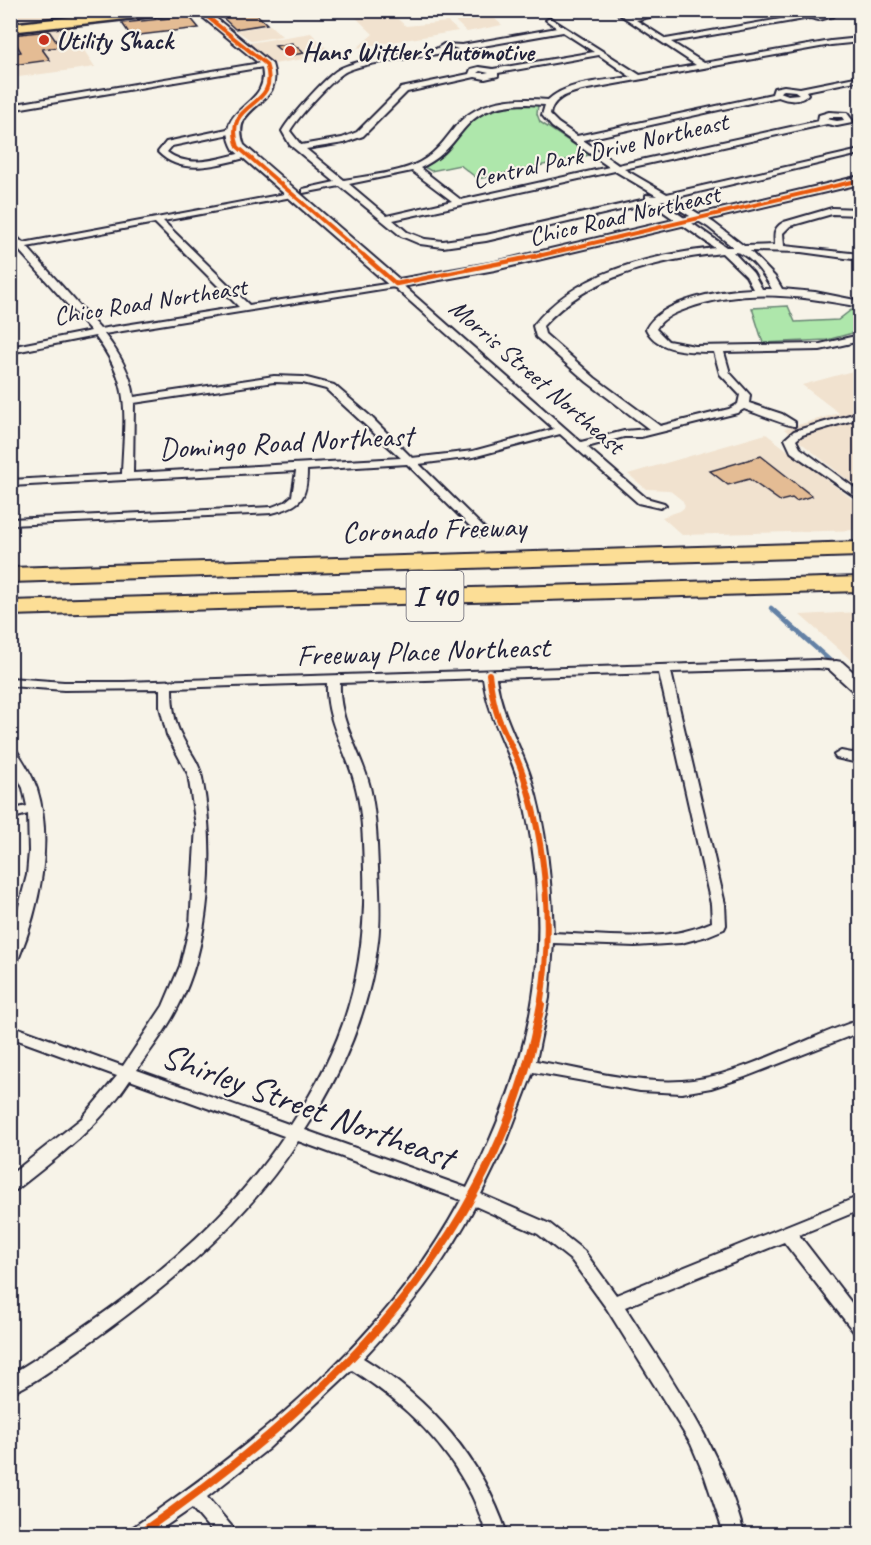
<svg xmlns="http://www.w3.org/2000/svg" width="871" height="1545" viewBox="0 0 871 1545" font-family="Caveat,sans-serif">
	<style>
		.built { fill: #f1e2cf }
		.green { fill: #aee7ab; stroke: #688473; stroke-width: 1.5 }
		.lines { fill: none; stroke-linecap: round; stroke-linejoin: round }
		.stream { stroke: #6481a5; stroke-width: 4.5 }
		.building { fill: #e4bc94; stroke: #22223b; stroke-width: 1.5 }
		.street-casing { stroke: #22223b; stroke-width: 4 }
		.secondary-casing { stroke: #22223b; stroke-width: 4 }
		.primary-casing { stroke: #22223b; stroke-width: 5 }
		.highway-casing { stroke: #22223b; stroke-width: 4 }
		.street { fill: #f7f3e8; fill-rule: evenodd }
		.secondary { fill: #f7f3e8; fill-rule: evenodd }
		.primary { fill: #fcde96; fill-rule: evenodd }
		.highway { fill: #fcde96; fill-rule: evenodd }
		.cycleway-far3-casing { stroke: #f7f3e8; stroke-width: 6 }
		.cycleway-far2-casing { stroke: #f7f3e8; stroke-width: 8 }
		.cycleway-far1-casing { stroke: #f7f3e8; stroke-width: 10 }
		.cycleway-casing { stroke: #f7f3e8; stroke-width: 11 }
		.cycleway-far3 { stroke: #e8590c; stroke-width: 4 }
		.cycleway-far2 { stroke: #e8590c; stroke-width: 4.5 }
		.cycleway-far1 { stroke: #e8590c; stroke-width: 6 }
		.cycleway { stroke: #e8590c; stroke-width: 8 }
		.poi-dot { fill: #c8321e; stroke: #f7f3e8; stroke-width: 2 }
		.labels { text-anchor: middle; stroke-width: 4.5; stroke-linejoin: round; paint-order: stroke }
		.far-poi-label { font-size: 26px; font-weight: bold; fill: #22223b; stroke: #f7f3e8; text-anchor: start }
		.far-street-label { font-size: 26px; fill: #22223b; stroke: #f7f3e8 }
		.shield { fill: #f7f3e8; stroke: #62616f; stroke-width: 1.5 }
		.shield-label { font-size: 28px; font-weight: bold; fill: #22223b }
		.street-label { font-size: 30px; fill: #22223b; stroke: #f7f3e8 }
		.near-street-label { font-size: 36px; fill: #22223b; stroke: #f7f3e8 }
	</style>
	<rect width="100%" height="100%" fill="#f7f3e8"/>
	<filter id="ink" filterUnits="userSpaceOnUse"><feTurbulence type="fractalNoise" baseFrequency=".0167" numOctaves="2"/><feDisplacementMap in="SourceGraphic" scale="12" xChannelSelector="R" yChannelSelector="G"/><feConvolveMatrix kernelMatrix="1 2 1 2 8 2 1 2 1" color-interpolation-filters="sRGB"/></filter>
	<g filter="url(#ink)">
		<!-- built -->
		<path class="built" d="M11,10H107V11L11,22Z
			M349,11H388L406,26L448,22L458,31L357,48L373,34Z
			M425,11H486L502,25L467,32L446,13L429,15Z
			M270,25L282,36L252,41L236,30Z
			M68,26L95,67L11,78L10,33Z
			M311,33L332,54L274,64L249,43Z
			M860,369V490L784,429L839,413L802,385Z
			M766,434L860,505V530L682,535L662,517L680,511L685,507L683,501L669,490L646,489L628,474Z
			M860,612V676L854,671L852,661L800,615Z"/>
		<!-- green -->
		<path class="green" d="M532,103L538,105L537,114L540,122L590,155L478,179L460,165L431,171L424,167C452,152 449,148 467,125C482,107 510,105 532,103Z
			M788,306L795,322L838,320L851,310L860,313V331L827,340L763,343L752,308Z"/>
		<g class="lines">
			<!-- stream -->
			<path class="stream" d="M771,608L836,666"/>
		</g>
		<!-- building -->
		<path class="building" d="M254,12L267,24L235,29L222,17Z
			M189,16L199,28L131,36L122,23Z
			M49,31L60,47L42,49L50,60L13,65L10,54L21,52L11,35Z
			M292,43L304,53L287,56L275,46Z
			M761,456L812,496L796,501L792,498L780,501L749,479L728,485L710,471Z"/>
		<g class="lines">
			<defs>
				<path id="street" d="M613,10H622L631,16L663,10H681L636,20L666,39L803,15L806,10H829L834,16L819,20L810,18L671,42L704,63L831,41L860,38V42L831,45L582,90C568,94 552,98 550,115L558,123L577,136L772,94L774,88L784,86L800,88L860,76V80L806,91L808,94C801,103 788,101 778,97L583,140L618,165L818,121L819,115L829,112L847,113L853,121L852,123L837,126L827,124L624,169L667,194L860,150V154L673,198L714,223L744,246L775,245C774,234 773,228 784,222L832,208L860,209V215L832,214L790,226L783,233L784,246L860,254V260L801,252L750,251L775,277L782,289L815,292L860,301V307C801,296 744,287 686,309C675,313 662,318 656,329L668,341L695,346L820,344L860,335V341L820,350L724,352L730,373L750,395L749,403L782,414L795,422V426C790,427 753,412 744,409L737,413L641,437H624L587,447L646,498L664,503L666,505L660,508L638,503L560,434L473,457L419,464L487,531L501,532L503,534L501,536H480L407,464L307,470C307,500 300,506 272,513L10,525V519L272,507L285,502L292,496L296,471L10,486V480L122,474C124,415 133,386 95,336L10,353V347L91,331L17,248L10,240V231L23,243L295,192L296,194L292,197L163,221L249,305L399,282L581,442L624,431L649,429L587,382L536,337L533,326C575,272 650,255 715,248L651,203L486,241L443,247L420,244L401,236L340,186L303,193V189L335,182L290,145L282,131C289,118 329,73 341,68C366,57 409,54 436,49L444,44L462,45L557,28L546,20L550,18L640,75L696,65ZM815,13L824,14L825,15L811,14ZM563,32L594,52L493,69L479,67L471,69L469,74L401,88L357,132L342,138L301,145L290,131C297,118 335,76 347,71C370,61 416,58 442,53L449,55L466,52V49ZM452,47L458,49L450,51L445,49ZM599,55L631,77C606,81 568,81 548,100C513,97 479,99 455,127C445,140 435,154 420,162C400,173 366,176 344,180L306,149L344,143L363,136L407,92L475,77L485,79L498,76V73ZM480,71L489,73H477ZM784,90L795,91L799,94L788,95L780,92ZM527,104L545,105L542,115L552,127L609,167L461,200L420,168C470,145 454,105 527,104ZM830,117H842L844,120L837,121L826,119ZM412,171L452,201L387,216L349,184ZM615,171L657,196L646,195V199L486,235L443,241L425,239L407,232L393,220ZM664,200L708,227L733,247H726L660,201ZM155,223L239,307L100,329L27,247ZM733,252C748,251 765,276 772,289H762L753,273ZM722,253L746,276L753,289C723,290 661,299 646,329C657,352 691,352 714,352L720,374L740,395L738,404L729,409L660,426L595,378L545,334L543,326C588,276 657,260 722,253ZM394,287L554,429L473,451L412,458L371,417L334,385L303,377L274,376L134,397C131,373 119,353 104,334ZM274,382L303,383L326,389L401,458L133,473L134,403Z
					M266,62H269V66L10,110V105Z
					M232,128L236,131L235,133L172,146L167,152C190,170 220,158 246,152L250,155L249,157C219,164 182,177 158,152L166,142Z
					M860,412V418L802,435L796,440L800,448L860,492V500L791,452L785,439L794,431Z
					M818,660L836,662L842,666L836,670L818,668L671,672L725,904L726,925L724,929L707,936L681,943L635,946L553,943L549,998L536,1061C583,1069 634,1084 682,1081C738,1078 805,1037 860,1020V1032L745,1077L711,1088L682,1093L640,1091L533,1072L506,1143L481,1194L550,1224L584,1251L616,1295L860,1196V1210L799,1235L860,1314V1334L854,1332L784,1242L625,1307C671,1379 723,1450 744,1534H724L705,1477L691,1444L607,1309L572,1261L538,1234L475,1206C446,1262 407,1312 363,1358C431,1400 482,1459 507,1534H487C482,1522 478,1508 472,1496C446,1443 401,1401 352,1370L268,1449L207,1497L233,1528L236,1534H214L192,1508L154,1534H129L132,1528C259,1441 387,1338 461,1200L298,1141C243,1226 163,1291 80,1349C60,1363 33,1385 10,1393V1375C113,1311 216,1238 284,1136L130,1080C101,1125 58,1157 16,1190L10,1191V1175L82,1118L117,1076L10,1037V1025L123,1066L163,1006L180,966L190,925L196,826L188,774L167,735L160,707V689L64,690L10,686V678L64,682H124ZM659,673L711,904L712,922C663,944 605,935 553,933C551,881 547,828 531,778C519,741 502,718 496,678ZM483,678C489,722 512,752 522,794C557,942 535,1055 467,1188L305,1130C342,1074 370,1009 378,941C381,917 379,892 378,868C377,841 376,813 370,787C361,751 338,722 340,683ZM327,683C325,722 348,752 356,788C363,815 363,843 364,870C367,969 346,1043 291,1125L137,1070C150,1050 166,1031 177,1009C211,947 216,847 202,778C200,763 188,750 182,737C174,722 172,705 172,688Z
					M10,747L15,748C23,761 32,774 37,789C54,843 39,909 18,960L15,964L10,965V941L27,875L29,851L28,814L10,819V810L27,806L23,788L10,762Z
					M841,751L852,753L860,751V760L854,762L836,758L834,755Z"/>
				<path id="secondary" d="M194,10H206L272,64C287,109 228,102 244,145L399,279L495,262L860,176V184L495,270L396,288L391,287L234,150C209,105 275,108 261,65Z
					M836,661L842,662L860,678V692L853,691L830,670L827,666L830,662Z"/>
				<path id="primary" d="M133,10H177L171,14L10,32V24Z"/>
				<path id="highway" d="M860,542V556L10,582V568Z
					M860,577V591L10,615V601Z"/>
			</defs>
			<!-- street casing -->
			<use href="#street" class="street-casing"/>
			<!-- secondary casing -->
			<use href="#secondary" class="secondary-casing"/>
			<!-- primary casing -->
			<use href="#primary" class="primary-casing"/>
			<!-- highway casing -->
			<use href="#highway" class="highway-casing"/>
			<!-- street -->
			<use href="#street" class="street"/>
			<!-- secondary -->
			<use href="#secondary" class="secondary"/>
			<!-- primary -->
			<use href="#primary" class="primary"/>
			<!-- highway -->
			<use href="#highway" class="highway"/>
			<defs>
				<path id="cycleway-far3" d="M199,10L266,64C282,111 221,98 238,147L365,257
					M534,257L860,180"/>
				<path id="cycleway-far2" d="M363,255L396,284L541,255"/>
				<path id="cycleway-far1" d="M489,674C491,689 493,704 499,719C507,739 518,757 524,778C547,848 553,933 540,1006"/>
				<path id="cycleway" d="M139,1534C328,1404 499,1240 541,1004"/>
			</defs>
			<!-- cycleway-far3 casing -->
			<use href="#cycleway-far3" class="cycleway-far3-casing"/>
			<!-- cycleway-far2 casing -->
			<use href="#cycleway-far2" class="cycleway-far2-casing"/>
			<!-- cycleway-far1 casing -->
			<use href="#cycleway-far1" class="cycleway-far1-casing"/>
			<!-- cycleway casing -->
			<use href="#cycleway" class="cycleway-casing"/>
			<!-- cycleway-far3 -->
			<use href="#cycleway-far3" class="cycleway-far3"/>
			<!-- cycleway-far2 -->
			<use href="#cycleway-far2" class="cycleway-far2"/>
			<!-- cycleway-far1 -->
			<use href="#cycleway-far1" class="cycleway-far1"/>
			<!-- cycleway -->
			<use href="#cycleway" class="cycleway"/>
		</g>
	</g>
	<!-- markers -->
	<g class="poi-dot">
		<circle cx="44" cy="40" r="6"/>
		<circle cx="290" cy="51" r="6"/>
	</g>
	<g class="labels">
		<!-- far-poi labels -->
		<g class="far-poi-label">
			<text x="56" y="49">Utility Shack</text>
			<text x="302" y="60">Hans Wittler's Automotive</text>
		</g>
		<!-- far-street labels -->
		<g class="far-street-label">
			<text transform="translate(600 150) rotate(-13)" y="9">Central Park Drive Northeast</text>
			<text transform="translate(624 215) rotate(-13)" y="9">Chico Road Northeast</text>
			<text transform="translate(150 301) rotate(-9)" y="9">Chico Road Northeast</text>
			<text transform="translate(537 376) rotate(41)" y="9">Morris Street Northeast</text>
		</g>
		<!-- shield labels -->
		<rect class="shield" x="406.5" y="571" width="57" height="50" rx="4.5"/>
		<g class="shield-label">
			<text x="435" y="606">I 40</text>
		</g>
		<!-- street labels -->
		<g class="street-label">
			<text transform="translate(286 442) rotate(-3)" y="10">Domingo Road Northeast</text>
			<text transform="translate(434 529) rotate(-2)" y="10">Coronado Freeway</text>
			<text transform="translate(423 651) rotate(-2)" y="10">Freeway Place Northeast</text>
		</g>
		<!-- near-street labels -->
		<g class="near-street-label">
			<text transform="translate(308 1105) rotate(20)" y="13">Shirley Street Northeast</text>
		</g>
	</g>
	<!-- margin -->
	<rect width="871" height="1545" fill="none" stroke="#f7f3e8" stroke-width="36"/>
	<rect x="18" y="18" width="835" height="1509" fill="none" stroke="#22223b" stroke-width="2" filter="url(#ink)"/>
</svg>
